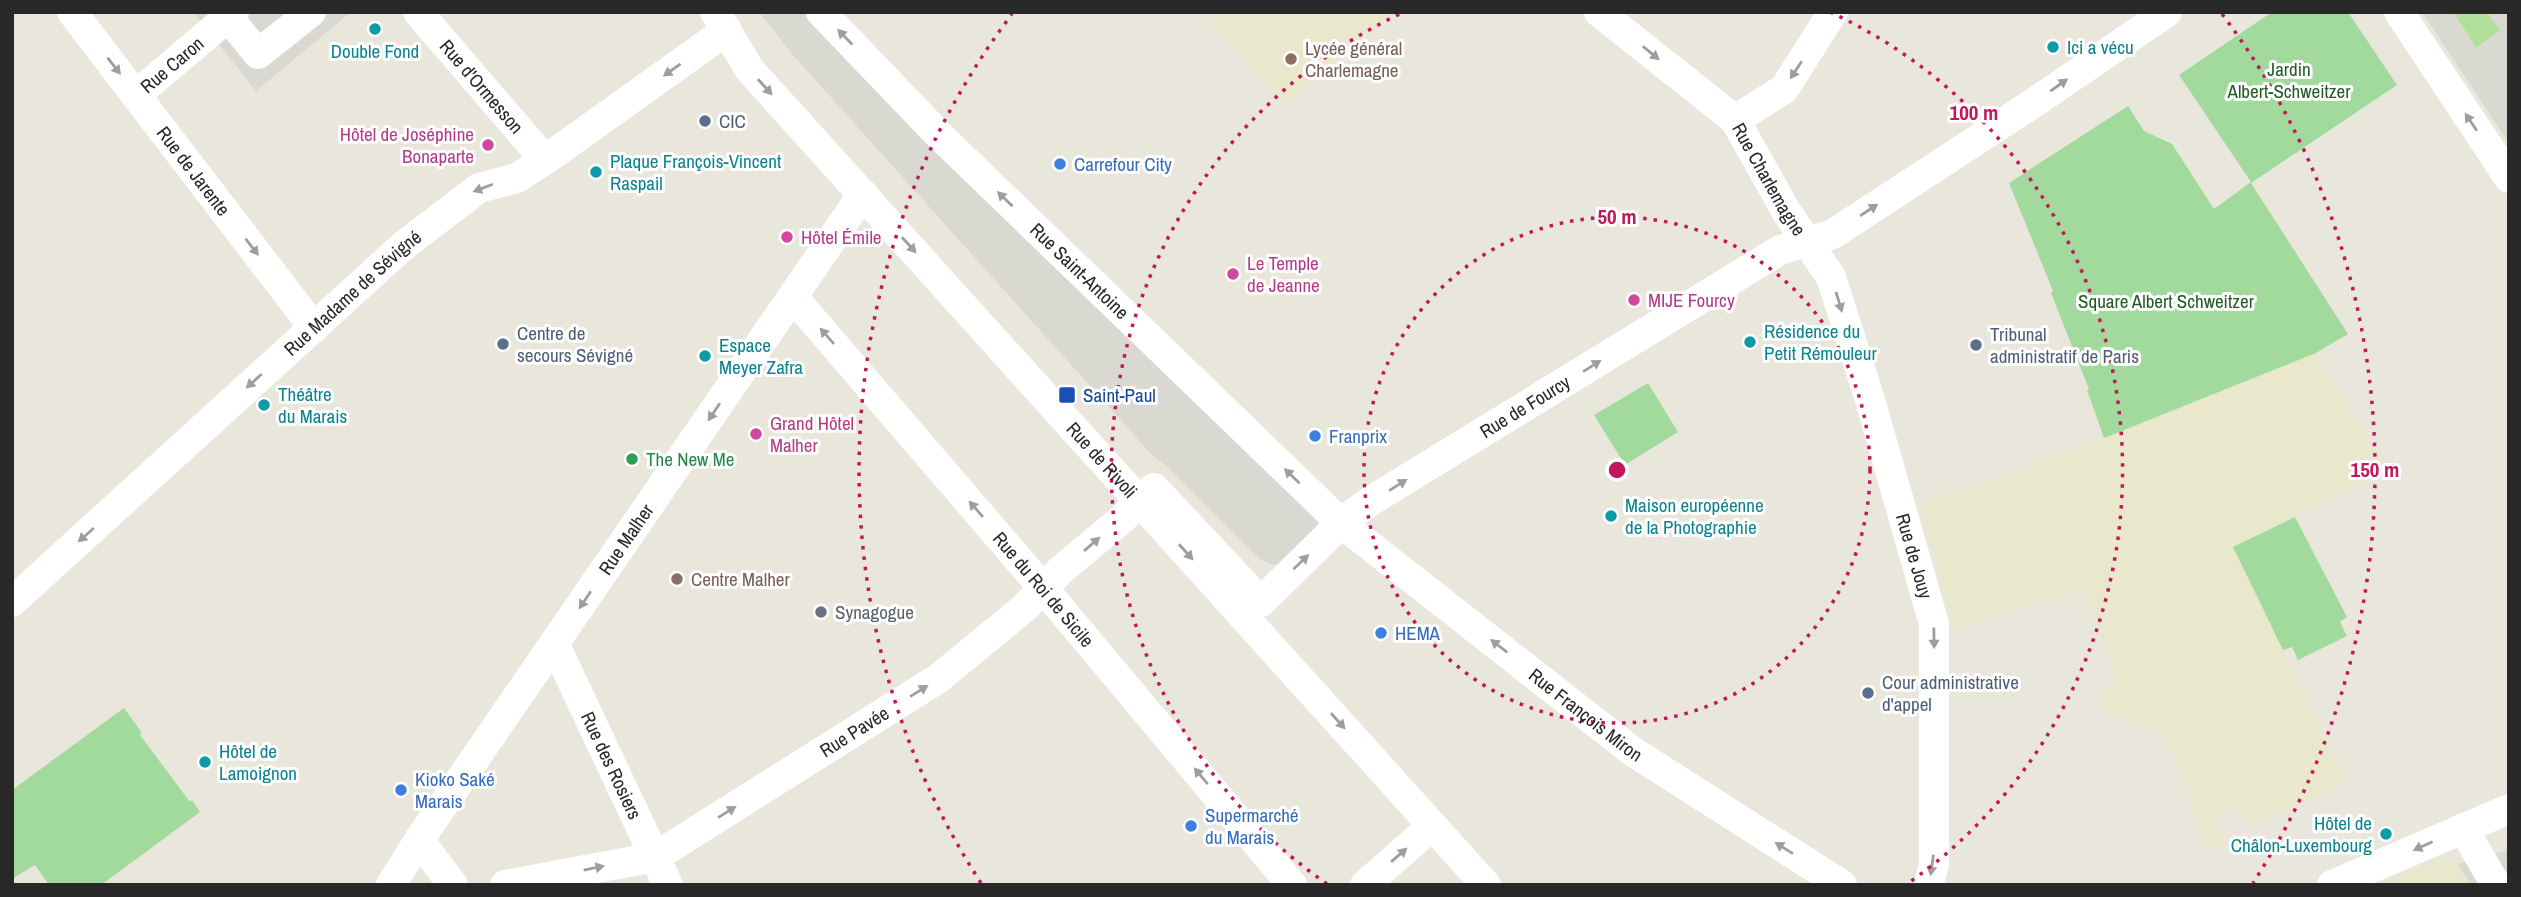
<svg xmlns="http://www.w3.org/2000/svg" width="2521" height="897" viewBox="0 0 2521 897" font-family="'Archivo Narrow',sans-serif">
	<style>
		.education { fill: #e9e7cc }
		.green { fill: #a2da9d }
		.pitch { fill: #b0e09a }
		.plaza { fill: #dad9d1 }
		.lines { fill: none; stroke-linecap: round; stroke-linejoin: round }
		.street { stroke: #fff; stroke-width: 30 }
		.oneway { fill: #9e9e9e }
		.ring { fill: none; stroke: #c2185b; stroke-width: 3.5; stroke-dasharray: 3.5 7 }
		.culture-dot { fill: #0f9aa8; stroke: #fff; stroke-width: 2.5 }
		.education-dot { fill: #8d6e63; stroke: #fff; stroke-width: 2.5 }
		.service-dot { fill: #5c6f8a; stroke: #fff; stroke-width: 2.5 }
		.hotel-dot { fill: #d1479c; stroke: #fff; stroke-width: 2.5 }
		.shop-dot { fill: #3f7fe0; stroke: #fff; stroke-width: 2.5 }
		.transit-dot { fill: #1a4fb4; stroke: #fff; stroke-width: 2.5 }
		.leisure-dot { fill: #2e9e5b; stroke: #fff; stroke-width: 2.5 }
		.worship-dot { fill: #6b7280; stroke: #fff; stroke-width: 2.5 }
		.labels { text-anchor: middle; stroke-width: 6; stroke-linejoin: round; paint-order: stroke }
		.culture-label { font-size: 19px; fill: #0d838f; stroke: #fff; text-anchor: start }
		.education-label { font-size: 19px; fill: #785e54; stroke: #fff; text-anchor: start }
		.street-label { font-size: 19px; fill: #282828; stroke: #fff }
		.park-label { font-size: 19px; fill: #215c24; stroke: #fff }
		.service-label { font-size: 19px; fill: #4e5e75; stroke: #fff; text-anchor: start }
		.hotel-label { font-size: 19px; fill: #b23c85; stroke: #fff; text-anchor: start }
		.shop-label { font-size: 19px; fill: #366cbe; stroke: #fff; text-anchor: start }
		.transit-label { font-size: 19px; fill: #164399; stroke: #fff; text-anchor: start }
		.leisure-label { font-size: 19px; fill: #27864d; stroke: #fff; text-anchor: start }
		.worship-label { font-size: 19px; fill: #5b616d; stroke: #fff; text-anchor: start }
		.centre { fill: #c2185b; stroke: #fff; stroke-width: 3.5 }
		.ring-label { font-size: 21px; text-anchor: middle; font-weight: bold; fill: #c2185b; stroke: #fff; stroke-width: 6; stroke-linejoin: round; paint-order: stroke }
	</style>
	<rect width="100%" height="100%" fill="#e9e7db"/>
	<!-- education -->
	<path class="education" d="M1206,12H1393L1283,106Z
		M2316,353L2389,473L2345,491L2234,547L2347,782L2248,826L2238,804L2214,815L2226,844L2210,851L2191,811L2190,792L2163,734L2107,713L2099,694L2118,686L2111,670L2116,667L2082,590L1954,628L1920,502L2016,472V470L2104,438Z
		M2439,859H2447L2458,864L2471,885H2380Z"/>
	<!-- green -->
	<path class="green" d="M2272,12H2348L2397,85L2251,183L2348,334L2316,353L2104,438L2087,390L2089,389L2051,293L2053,291L2009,183L2128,106L2144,131L2172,144L2214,209L2251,182L2179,75Z
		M1648,383L1678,432L1625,465L1594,415Z
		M2295,517L2347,617L2340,622L2347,636L2298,660L2292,647L2283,650L2233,547Z
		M124,708L142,733L140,735L190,802L192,800L200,812L101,885H49L35,865L12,879V790Z"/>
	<!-- pitch -->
	<path class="pitch" d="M2453,12H2487L2501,30L2476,48Z"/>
	<!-- plaza -->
	<path class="plaza" d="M193,12H351L256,91Z
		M759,12H812L1324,518L1282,563L1272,565L1260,559L1168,467L1152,455L792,54Z
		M2422,12H2453L2476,48L2500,30L2487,12H2509V143Z
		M2509,850V885H2471L2458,864Z"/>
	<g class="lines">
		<!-- street -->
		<g class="street">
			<path id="s1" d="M72,12L314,328"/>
			<path d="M224,12L258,54L311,12"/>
			<path id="s2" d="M418,12L545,160"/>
			<path id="s3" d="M715,12L750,70L1486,885"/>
			<path id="s4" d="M821,12L940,136L1341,523L1632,751L1842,885"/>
			<path id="s5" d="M1599,12L1735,120L1786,211L1831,277L1870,400L1934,624V864L1929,885"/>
			<path d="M2399,12L2509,178"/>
			<path id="s6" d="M136,95L234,12"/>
			<path d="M1735,120L1784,89L1833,12"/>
			<path id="s7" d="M793,297L1043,588L1292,885"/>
			<path id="s8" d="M12,602L403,246L479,188L517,178L545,160L727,30"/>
			<path id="s9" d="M555,645L668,885"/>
			<path d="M2463,828L2496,885"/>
			<path d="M419,840L453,885"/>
			<path id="s10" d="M391,885L419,840L863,194"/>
			<path id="s11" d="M505,885L655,857L939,678L1024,608L1061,570L1122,519L1154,488L1261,602L1341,523L1369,502L1780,250L1833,234L2035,102L2167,12"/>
			<path d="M1365,885L1432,826"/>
			<path d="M2332,885L2509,809"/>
		</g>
	</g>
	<!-- one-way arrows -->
	<defs><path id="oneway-solid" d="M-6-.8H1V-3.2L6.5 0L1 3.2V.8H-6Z" transform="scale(1.75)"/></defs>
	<g class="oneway">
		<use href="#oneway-solid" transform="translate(845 37) rotate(-134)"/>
		<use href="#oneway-solid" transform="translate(1651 53) rotate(39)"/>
		<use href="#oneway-solid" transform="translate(114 66) rotate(52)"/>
		<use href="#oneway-solid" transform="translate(672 70) rotate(145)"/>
		<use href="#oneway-solid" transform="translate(1796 70) rotate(123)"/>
		<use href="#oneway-solid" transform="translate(2059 85) rotate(-35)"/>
		<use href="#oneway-solid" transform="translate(765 87) rotate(48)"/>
		<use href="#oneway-solid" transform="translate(2471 122) rotate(-124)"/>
		<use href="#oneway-solid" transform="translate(483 188) rotate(159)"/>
		<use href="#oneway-solid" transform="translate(1005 199) rotate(-136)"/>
		<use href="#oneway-solid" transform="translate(1869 210) rotate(-33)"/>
		<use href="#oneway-solid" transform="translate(909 245) rotate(48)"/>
		<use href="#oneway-solid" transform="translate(252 247) rotate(52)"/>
		<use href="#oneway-solid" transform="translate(1839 302) rotate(73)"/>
		<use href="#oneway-solid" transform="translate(827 336) rotate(-131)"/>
		<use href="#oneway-solid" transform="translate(1592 366) rotate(-32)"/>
		<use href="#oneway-solid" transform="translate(254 381) rotate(138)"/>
		<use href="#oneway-solid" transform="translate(714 412) rotate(124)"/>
		<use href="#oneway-solid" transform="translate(1292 476) rotate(-136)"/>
		<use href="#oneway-solid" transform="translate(1398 485) rotate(-32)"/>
		<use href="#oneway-solid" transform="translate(976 509) rotate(-131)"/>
		<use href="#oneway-solid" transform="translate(86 535) rotate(138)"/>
		<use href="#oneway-solid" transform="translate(1092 544) rotate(-41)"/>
		<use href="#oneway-solid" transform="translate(1186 552) rotate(48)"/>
		<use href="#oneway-solid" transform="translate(1301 562) rotate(-44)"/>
		<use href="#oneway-solid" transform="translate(585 600) rotate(124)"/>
		<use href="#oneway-solid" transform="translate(1934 638) rotate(89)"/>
		<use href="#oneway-solid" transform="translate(1499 646) rotate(-142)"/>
		<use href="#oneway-solid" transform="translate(919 691) rotate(-32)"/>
		<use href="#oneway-solid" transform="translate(1338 721) rotate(48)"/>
		<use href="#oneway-solid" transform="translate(1201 776) rotate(-130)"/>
		<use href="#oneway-solid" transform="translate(727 812) rotate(-32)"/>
		<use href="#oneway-solid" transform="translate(2423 846) rotate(156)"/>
		<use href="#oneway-solid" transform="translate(1784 848) rotate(-148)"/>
		<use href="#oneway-solid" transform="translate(1399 855) rotate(-41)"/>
		<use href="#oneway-solid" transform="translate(1932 865) rotate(98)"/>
		<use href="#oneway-solid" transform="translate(594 868) rotate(-11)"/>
	</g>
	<!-- distance rings -->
	<g class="ring">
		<circle cx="1617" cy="470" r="253"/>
		<path d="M1327 884A505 505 0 0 1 1404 12M1830 12A505 505 0 0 1 1907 884"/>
		<path d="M981 883A758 758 0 0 1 1012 14M2222 14A758 758 0 0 1 2253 883"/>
	</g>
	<!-- markers -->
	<g class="culture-dot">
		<circle cx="375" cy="29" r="7"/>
		<circle cx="2053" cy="47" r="7"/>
		<circle cx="596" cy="172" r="7"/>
		<circle cx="1750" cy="342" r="7"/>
		<circle cx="705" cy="356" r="7"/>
		<circle cx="264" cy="405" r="7"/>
		<circle cx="1611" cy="516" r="7"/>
		<circle cx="205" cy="762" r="7"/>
		<circle cx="2386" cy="834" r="7"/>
	</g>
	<g class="education-dot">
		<circle cx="1291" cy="59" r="7"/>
		<circle cx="677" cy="579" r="7"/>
	</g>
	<g class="service-dot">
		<circle cx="705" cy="121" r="7"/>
		<circle cx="503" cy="344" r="7"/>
		<circle cx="1976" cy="345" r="7"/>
		<circle cx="1868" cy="693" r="7"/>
	</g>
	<g class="hotel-dot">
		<circle cx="488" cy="145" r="7"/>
		<circle cx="787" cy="237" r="7"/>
		<circle cx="1233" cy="274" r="7"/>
		<circle cx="1634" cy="300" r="7"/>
		<circle cx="756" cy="434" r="7"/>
	</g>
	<g class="shop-dot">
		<circle cx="1060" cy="164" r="7"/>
		<circle cx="1315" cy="436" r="7"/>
		<circle cx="1381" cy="633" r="7"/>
		<circle cx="401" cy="790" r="7"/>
		<circle cx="1191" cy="826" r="7"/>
	</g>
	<rect class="transit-dot" x="1058" y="386" width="18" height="18" rx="3.5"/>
	<circle class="leisure-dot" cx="632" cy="459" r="7"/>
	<circle class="worship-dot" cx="821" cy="612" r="7"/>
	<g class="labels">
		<!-- culture labels -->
		<g class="culture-label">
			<text x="2067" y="54">Ici a vécu</text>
			<text x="375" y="58" text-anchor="middle">Double Fond</text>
			<text x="610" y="168">Plaque François-Vincent<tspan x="610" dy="22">Raspail</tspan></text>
			<text x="1764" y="338">Résidence du<tspan x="1764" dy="22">Petit Rémouleur</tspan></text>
			<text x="719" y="352">Espace<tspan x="719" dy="22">Meyer Zafra</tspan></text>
			<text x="278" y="401">Théâtre<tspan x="278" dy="22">du Marais</tspan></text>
			<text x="1625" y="512">Maison européenne<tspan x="1625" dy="22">de la Photographie</tspan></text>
			<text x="219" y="758">Hôtel de<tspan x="219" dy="22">Lamoignon</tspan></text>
			<text x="2372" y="830" text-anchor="end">Hôtel de<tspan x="2372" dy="22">Châlon-Luxembourg</tspan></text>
		</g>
		<!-- education labels -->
		<g class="education-label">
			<text x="1305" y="55">Lycée général<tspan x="1305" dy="22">Charlemagne</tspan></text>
			<text x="691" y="586">Centre Malher</text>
		</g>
		<!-- street labels -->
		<g class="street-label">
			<text dy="7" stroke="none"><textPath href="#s6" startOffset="47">Rue Caron</textPath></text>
			<text dy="7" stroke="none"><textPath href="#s2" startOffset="98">Rue d'Ormesson</textPath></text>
			<text dy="7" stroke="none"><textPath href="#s1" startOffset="200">Rue de Jarente</textPath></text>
			<text dy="7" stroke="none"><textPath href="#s5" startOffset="242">Rue Charlemagne</textPath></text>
			<text dy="7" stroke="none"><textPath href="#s4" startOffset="366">Rue Saint-Antoine</textPath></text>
			<text dy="7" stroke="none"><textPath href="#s8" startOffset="460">Rue Madame de Sévigné</textPath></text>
			<text dy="7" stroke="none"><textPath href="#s11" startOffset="1262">Rue de Fourcy</textPath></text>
			<text dy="7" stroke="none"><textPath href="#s3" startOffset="593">Rue de Rivoli</textPath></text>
			<text dy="7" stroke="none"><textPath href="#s10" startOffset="418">Rue Malher</textPath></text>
			<text dy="7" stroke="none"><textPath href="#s5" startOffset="649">Rue de Jouy</textPath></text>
			<text dy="7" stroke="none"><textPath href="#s7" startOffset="385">Rue du Roi de Sicile</textPath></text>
			<text dy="7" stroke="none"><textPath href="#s4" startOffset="1040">Rue François Miron</textPath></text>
			<text dy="7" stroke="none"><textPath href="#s11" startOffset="388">Rue Pavée</textPath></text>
			<text dy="7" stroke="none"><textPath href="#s9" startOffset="133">Rue des Rosiers</textPath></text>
		</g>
		<!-- park labels -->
		<g class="park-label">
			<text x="2289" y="76">Jardin<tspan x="2289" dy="22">Albert-Schweitzer</tspan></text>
			<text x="2166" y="308">Square Albert Schweitzer</text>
		</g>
		<!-- service labels -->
		<g class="service-label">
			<text x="719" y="128">CIC</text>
			<text x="517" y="340">Centre de<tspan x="517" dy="22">secours Sévigné</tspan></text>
			<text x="1990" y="341">Tribunal<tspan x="1990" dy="22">administratif de Paris</tspan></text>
			<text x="1882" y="689">Cour administrative<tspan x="1882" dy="22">d'appel</tspan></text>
		</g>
		<!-- hotel labels -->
		<g class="hotel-label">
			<text x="474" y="141" text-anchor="end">Hôtel de Joséphine<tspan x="474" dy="22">Bonaparte</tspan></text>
			<text x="801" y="244">Hôtel Émile</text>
			<text x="1247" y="270">Le Temple<tspan x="1247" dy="22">de Jeanne</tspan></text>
			<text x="1648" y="307">MIJE Fourcy</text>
			<text x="770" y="430">Grand Hôtel<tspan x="770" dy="22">Malher</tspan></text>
		</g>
		<!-- shop labels -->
		<g class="shop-label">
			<text x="1074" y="171">Carrefour City</text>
			<text x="1329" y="443">Franprix</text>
			<text x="1395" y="640">HEMA</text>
			<text x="415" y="786">Kioko Saké<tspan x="415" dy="22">Marais</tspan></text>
			<text x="1205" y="822">Supermarché<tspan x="1205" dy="22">du Marais</tspan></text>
		</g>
		<!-- transit labels -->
		<g class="transit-label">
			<text x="1083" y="402">Saint-Paul</text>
		</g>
		<!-- leisure labels -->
		<g class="leisure-label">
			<text x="646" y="466">The New Me</text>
		</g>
		<!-- worship labels -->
		<g class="worship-label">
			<text x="835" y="619">Synagogue</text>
		</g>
	</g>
	<circle cx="1617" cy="470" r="10" class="centre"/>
	<g class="ring-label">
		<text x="1974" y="120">100 m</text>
		<text x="1617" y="224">50 m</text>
		<text x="2375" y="477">150 m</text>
	</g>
	<!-- border -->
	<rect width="2521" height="897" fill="none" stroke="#282828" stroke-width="28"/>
</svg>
